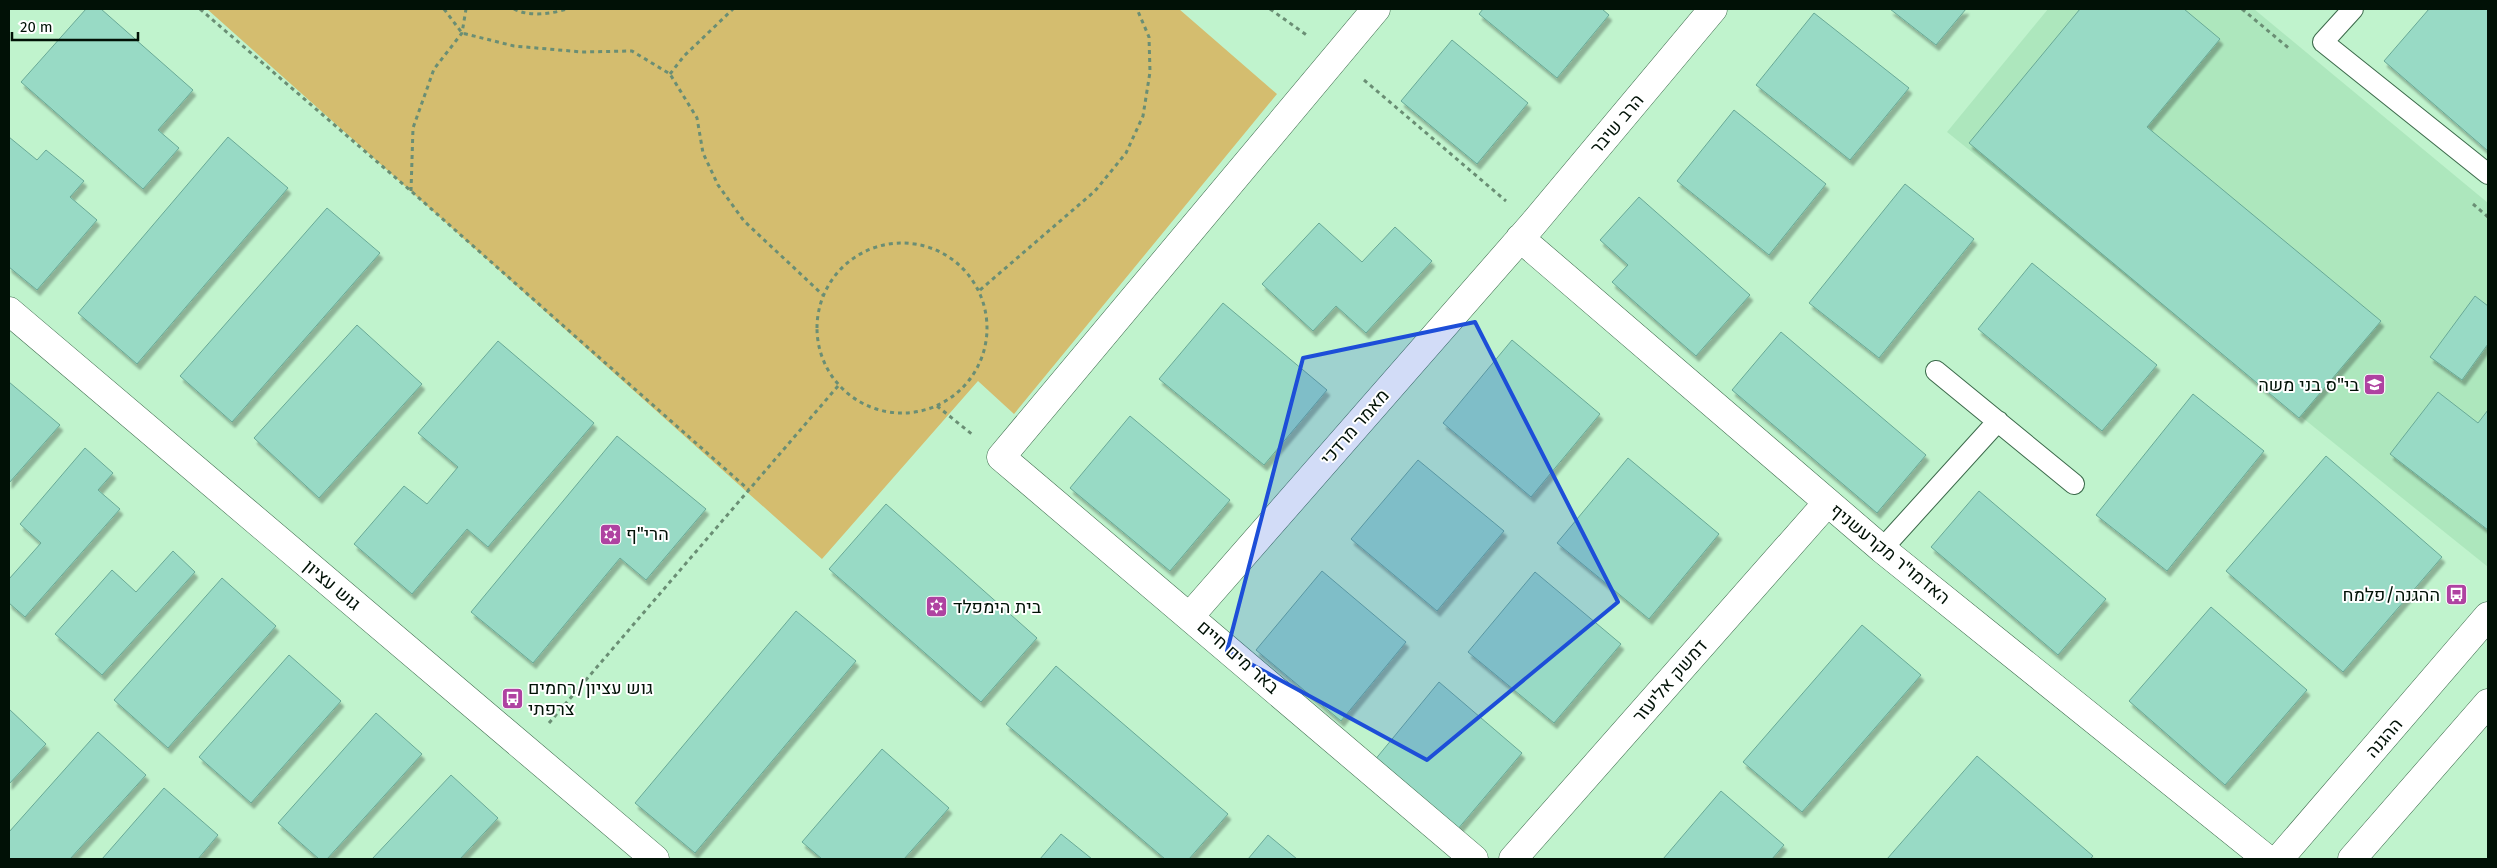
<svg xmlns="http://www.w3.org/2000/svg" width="2497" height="868" viewBox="0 0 2497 868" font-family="'Fira Sans',Heebo,sans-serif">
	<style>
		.built { fill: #ade7bd }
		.green { fill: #d4bd6f }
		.building { fill: #98dac5; stroke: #69a996; filter: url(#shadow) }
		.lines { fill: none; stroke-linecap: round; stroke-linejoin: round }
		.service-casing { stroke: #3b694a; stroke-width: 22 }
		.minor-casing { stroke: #3b694a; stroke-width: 29 }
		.tertiary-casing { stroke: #3b694a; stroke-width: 29 }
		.path { stroke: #6a8e74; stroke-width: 3; stroke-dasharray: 4 4; stroke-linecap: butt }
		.service { stroke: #fff; stroke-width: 20 }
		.minor { stroke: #fff; stroke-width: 28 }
		.tertiary { stroke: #fff; stroke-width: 28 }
		.marked { fill: #1d4ed8; fill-opacity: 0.2; stroke: #1d4ed8; stroke-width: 4; stroke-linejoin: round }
		.labels { text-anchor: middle; stroke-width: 4; stroke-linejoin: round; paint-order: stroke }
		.street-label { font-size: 18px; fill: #011106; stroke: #fff }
		.poi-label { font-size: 18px; fill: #011106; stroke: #fff; text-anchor: start }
	</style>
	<defs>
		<filter id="shadow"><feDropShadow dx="3" dy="5.5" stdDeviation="1" flood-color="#0004"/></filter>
	</defs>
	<rect width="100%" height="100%" fill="#c0f3cd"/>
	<!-- built -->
	<path class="built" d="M2048,9H2254L2488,203V567L1947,132Z"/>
	<!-- green -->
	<path class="green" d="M207,9H1179L1277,94L1014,414L978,381L822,559Z"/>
	<!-- building -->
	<path class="building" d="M86,9H101L193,90L158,130L179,148L143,189L21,82Z
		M1483,9H1602L1609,15L1557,78L1479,14Z
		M1890,9H1966L1936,45Z
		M2080,9H2184L2220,39L2147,127L2381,321L2299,418L1969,143Z
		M2429,9H2488V151L2384,61Z
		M1814,13L1909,88L1850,160L1756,85Z
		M1452,40L1528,103L1477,164L1401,101Z
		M1734,110L1826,184L1769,255L1677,181Z
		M9,137L37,160L46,150L84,181L70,197L97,220L37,290L9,267Z
		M228,137L288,188L137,364L78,313Z
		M1905,184L1974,239L1879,358L1809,303Z
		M1639,197L1750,295L1696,356L1612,282L1628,265L1600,240Z
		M327,208L380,253L232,422L180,376Z
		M1319,223L1362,262L1395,227L1432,261L1366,333L1336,306L1313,331L1262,284Z
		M2032,263L2157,365L2102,431L1978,329Z
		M2475,296L2488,306V344L2462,380L2430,357Z
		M1223,303L1327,390L1264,465L1159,379Z
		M357,325L422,384L319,498L254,438Z
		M1781,332L1926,455L1877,513L1732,390Z
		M1512,340L1600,414L1531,497L1443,423Z
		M498,341L594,423L488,547L467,529L412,594L354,544L404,486L427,504L458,467L418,433Z
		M9,382L60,425L9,483Z
		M2438,392L2478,423L2488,410V530L2390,454Z
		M2193,394L2264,451L2167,571L2096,515Z
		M1130,416L1230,500L1170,571L1070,488Z
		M617,436L706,509L646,580L620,558L533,663L471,612Z
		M85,448L113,473L98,490L120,509L25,617L9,603V579L41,543L20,524Z
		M2326,456L2442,557L2343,672L2226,571Z
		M1628,458L1719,534L1649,619L1557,543Z
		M1418,460L1504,531L1437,611L1351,539Z
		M1979,491L2106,599L2058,655L1931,547Z
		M886,504L1037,638L981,702L829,569Z
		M173,551L195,572L102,675L55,634L112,570L136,592Z
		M1322,571L1406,642L1341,721L1256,650Z
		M1535,572L1621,644L1554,723L1468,652Z
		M222,578L276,626L168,748L114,700Z
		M2211,607L2307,690L2225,785L2129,701Z
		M796,611L856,661L695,853L635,803Z
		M1862,625L1921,675L1802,812L1743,762Z
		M289,655L341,701L251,803L199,757Z
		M1056,666L1228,814L1189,859H1165L1006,724Z
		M1439,682L1522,753L1457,830L1374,761Z
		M9,709L46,744L9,784Z
		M376,713L422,754L327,859H319L278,823Z
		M98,732L146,775L70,859H9V832Z
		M882,749L949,808L904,859H822L802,842Z
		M1977,756L2093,856L2090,859H1887Z
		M451,775L498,818L460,859H372Z
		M164,788L218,835L198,859H102Z
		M1721,791L1784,845L1772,859H1663Z
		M1061,834L1092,859H1040Z
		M1268,835L1297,859H1248Z"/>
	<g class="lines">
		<defs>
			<path id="service" d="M2353,9L2323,42L2488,174
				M1936,371L2074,484
				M1882,549L1998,421"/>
			<path id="minor" d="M1376,9L1001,457L1474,859
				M1520,238L1882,549L2267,859
				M9,311L655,859
				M1190,616L1533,224L1713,9
				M1513,859L1827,503"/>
			<path id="tertiary" d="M2279,859L2488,616
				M2352,859L2488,703"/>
		</defs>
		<!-- service casing -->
		<use href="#service" class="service-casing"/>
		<!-- minor casing -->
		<use href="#minor" class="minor-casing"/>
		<!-- tertiary casing -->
		<use href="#tertiary" class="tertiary-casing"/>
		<!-- path -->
		<path class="path" d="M200,9L411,191L749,490
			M444,9L462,33L514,46L582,52L632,51L670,74L697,118L703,153L718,185L744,221L823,295
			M514,9C529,17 551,14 567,9
			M1270,9L1308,36
			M2242,9L2291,50
			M670,74L684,56L733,9
			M1364,80L1506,201
			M411,191L413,128L434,69L462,33L466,9
			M2473,204L2488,217
			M817 328a85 85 0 1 1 170 0a85 85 0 1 1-170 0Z
			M980,290L1095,191L1126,153L1143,116L1150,72L1149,37L1137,9
			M937,406L973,435
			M549,723L838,386"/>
		<!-- service -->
		<use href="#service" class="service"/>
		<!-- minor -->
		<use href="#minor" class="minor"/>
		<!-- tertiary -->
		<use href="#tertiary" class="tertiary"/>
	</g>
	<!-- marked area -->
	<path class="marked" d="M1475,322L1618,602L1427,760L1227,651L1303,358Z"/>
	<!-- icons -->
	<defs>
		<symbol id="school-square" viewBox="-11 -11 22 22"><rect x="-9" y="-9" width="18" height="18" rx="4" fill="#af42a1" stroke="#fff"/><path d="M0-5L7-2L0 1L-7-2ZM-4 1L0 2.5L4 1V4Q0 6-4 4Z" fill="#fff"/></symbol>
		<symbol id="synagogue-square" viewBox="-11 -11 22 22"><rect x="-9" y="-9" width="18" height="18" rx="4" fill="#af42a1" stroke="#fff"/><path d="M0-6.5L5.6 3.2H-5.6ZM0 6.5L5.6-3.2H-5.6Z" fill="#fff"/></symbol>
		<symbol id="bus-square" viewBox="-11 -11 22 22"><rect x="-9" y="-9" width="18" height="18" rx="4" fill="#af42a1" stroke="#fff"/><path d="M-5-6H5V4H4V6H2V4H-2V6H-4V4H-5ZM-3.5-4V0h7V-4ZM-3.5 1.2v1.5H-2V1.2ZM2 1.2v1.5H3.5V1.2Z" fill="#fff"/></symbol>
	</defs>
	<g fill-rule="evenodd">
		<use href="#school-square" x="2362" y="372" width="25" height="25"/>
		<use href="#synagogue-square" x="598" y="522" width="25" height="25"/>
		<use href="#bus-square" x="2444" y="582" width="25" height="25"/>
		<use href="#synagogue-square" x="924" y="594" width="25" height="25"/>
		<use href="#bus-square" x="500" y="686" width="25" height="25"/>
	</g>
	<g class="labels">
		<!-- street labels -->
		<g class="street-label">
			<text transform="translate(1617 124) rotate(-50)" y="6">הרב שיבר</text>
			<text transform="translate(1355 427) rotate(-49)" y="6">מאמר מרדכי</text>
			<text transform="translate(1890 554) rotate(39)" y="6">האדמו"ר מקרעשניף</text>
			<text transform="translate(332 585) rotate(40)" y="6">גוש עציון</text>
			<text transform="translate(1238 657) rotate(41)" y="6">באר מים חיים</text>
			<text transform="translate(1670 681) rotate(-49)" y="6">דמשק אליעזר</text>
			<text transform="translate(2384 738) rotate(-49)" y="6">ההגנה</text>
		</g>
		<!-- poi labels -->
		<g class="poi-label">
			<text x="2359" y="391" text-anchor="end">בי"ס בני משה</text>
			<text x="626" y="540">הרי"ף</text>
			<text x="2440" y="601" text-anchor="end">ההגנה/פלמח</text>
			<text x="953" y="613">בית הימפלד</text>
			<text x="528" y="694">גוש עציון/רחמים<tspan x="528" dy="21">צרפתי</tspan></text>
		</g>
	</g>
	<!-- border -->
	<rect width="2497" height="868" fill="none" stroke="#011106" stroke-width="20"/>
	<!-- scale -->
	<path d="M12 32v8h126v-8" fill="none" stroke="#011106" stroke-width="2.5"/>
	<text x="20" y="32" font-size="15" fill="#011106" stroke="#ffffff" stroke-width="4" paint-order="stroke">20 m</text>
</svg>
